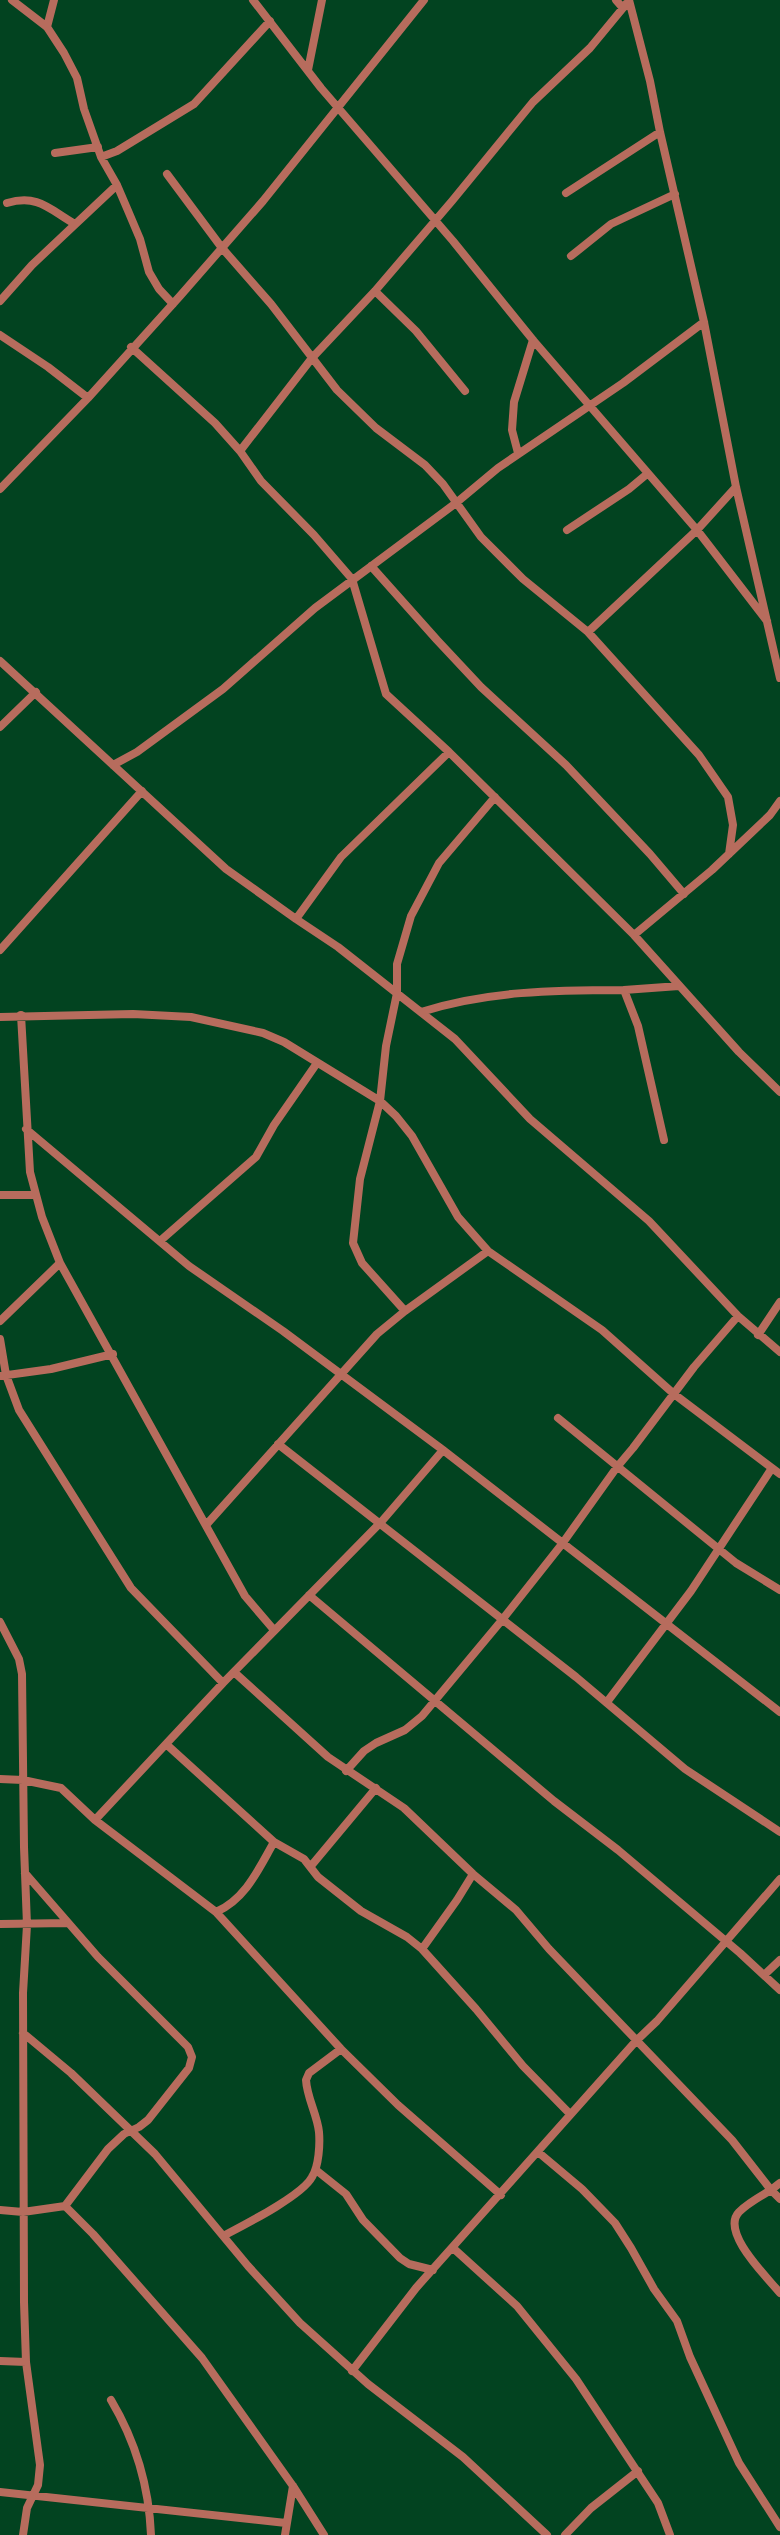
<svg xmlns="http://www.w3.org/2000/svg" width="780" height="2535" viewBox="0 0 780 2535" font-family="Jost,sans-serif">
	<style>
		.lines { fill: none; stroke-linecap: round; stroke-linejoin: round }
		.street { stroke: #b76c5d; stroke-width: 8 }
	</style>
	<rect width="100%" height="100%" fill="#024320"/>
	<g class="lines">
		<!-- street -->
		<path class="street" d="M12,0L47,27L64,53L77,78L84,109L101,157L117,185L129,213L140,239L149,272L159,289L173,304
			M253,0L321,88L453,241L533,340L697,530L767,621
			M616,0L623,8L626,4
			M629,0L650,81L660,132L704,322L736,487L780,678
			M47,27L54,0
			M308,70L322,0
			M55,153L98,147
			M101,157L117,151L194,104L270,21
			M167,174L222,248L271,304L337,390L376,428L425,465L443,484L481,537L523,579L588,632L699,755L728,797L733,825L729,854
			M566,193L660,132
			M7,203C38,194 49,209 75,224
			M571,256L611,224L675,194
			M375,291L416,331L465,391
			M0,301L32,265L117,185
			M0,335L48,367L88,398
			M131,347L215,423L240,451L261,481L314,535L352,579L386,694L449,752L634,935L739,1052L780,1092
			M240,451L312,358L375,291L452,201L533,102L590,48L623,8
			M518,453L512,430L514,402L533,340
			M0,489L88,398L180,296L263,201L424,0
			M567,530L629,489L647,474
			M371,566L437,640L481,687L566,765L650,854L684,894
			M588,632L697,530L736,487
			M0,661L226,869L296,919L338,947L455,1039L530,1119L649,1221L738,1316L780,1352
			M0,727L36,692
			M113,765L137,752L223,689L315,608L456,503L498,468L623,383L704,322
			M296,919L341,857L449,752
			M634,935L712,870L770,815L780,801
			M0,950L142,791
			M421,1012C485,991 556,990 624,990
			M21,1015L30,1172L42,1217L60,1263L245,1596L274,1630
			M0,1017L133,1014L191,1017L263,1033L284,1042L380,1101L396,1116L412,1136L458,1217L488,1251L602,1330L674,1394L780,1474
			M26,1129L189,1266L283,1331L443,1450L780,1712
			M664,1140L638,1026L624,990L679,986
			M0,1195H36
			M160,1241L256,1157L274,1125L317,1063
			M405,1311L362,1263L353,1243L360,1179L380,1101L386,1046L397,993V964L411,916L439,863L495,797
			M0,1321L60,1263
			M758,1335L780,1302
			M0,1339L6,1375L19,1410L131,1588L223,1683
			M0,1376L51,1369L113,1354
			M558,1418L736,1563L780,1590
			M278,1444L576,1677L685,1769L780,1832
			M207,1524L377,1334L405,1311L488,1251
			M309,1595L554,1801L618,1850L740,1953L780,1990
			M0,1622L19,1659L22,1674L24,1847L27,1925L23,1993L24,2302L26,2362L40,2465L38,2485L27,2508L23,2535
			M234,1672L328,1757L404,1808L473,1874L516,1910L549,1949L732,2140L771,2190C761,2196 748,2203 739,2212C720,2232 767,2277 780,2293
			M607,1702L691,1591L772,1468
			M166,1744L274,1842L304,1859L318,1877L361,1911L407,1937L422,1949L476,2009L523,2066L570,2114
			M346,1771L364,1751L376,1743L405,1730L422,1716L502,1620L562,1544L617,1467L633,1448L694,1367L738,1316
			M0,1779L23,1780L61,1788L95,1820L216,1912L341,2049L398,2105L501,2195
			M95,1820L223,1683L382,1521L443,1450
			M311,1866L376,1788
			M216,1912C246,1899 259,1868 274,1842
			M0,1924L68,1923
			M422,1949L457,1900L473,1874
			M764,1975L780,1960
			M23,2033L71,2073L155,2154L248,2266L300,2323L368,2384L463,2457L547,2535
			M538,2152L582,2189L615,2223L631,2248L654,2289L677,2321L690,2357L739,2463L780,2527
			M316,2170L346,2194L363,2220L400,2258L409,2264L433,2270
			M780,2183L771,2190L780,2199
			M65,2206L93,2234L202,2358L293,2486L324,2535
			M0,2210L23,2212L65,2206L108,2149L124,2134L139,2127L148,2120L189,2068L192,2057L188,2047L98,1957L25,1873
			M223,2236C244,2225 302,2196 312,2177C319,2166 320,2144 319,2132C317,2114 307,2098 306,2080L309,2073L341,2049
			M453,2248L517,2306L576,2379L658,2503L670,2535
			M0,2361L26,2362
			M352,2371L416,2288L636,2041L657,2021L780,1879
			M111,2400C136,2442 149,2486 151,2535
			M0,2492L286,2523
			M285,2535L293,2486
			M565,2535L591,2508L638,2471"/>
	</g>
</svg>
